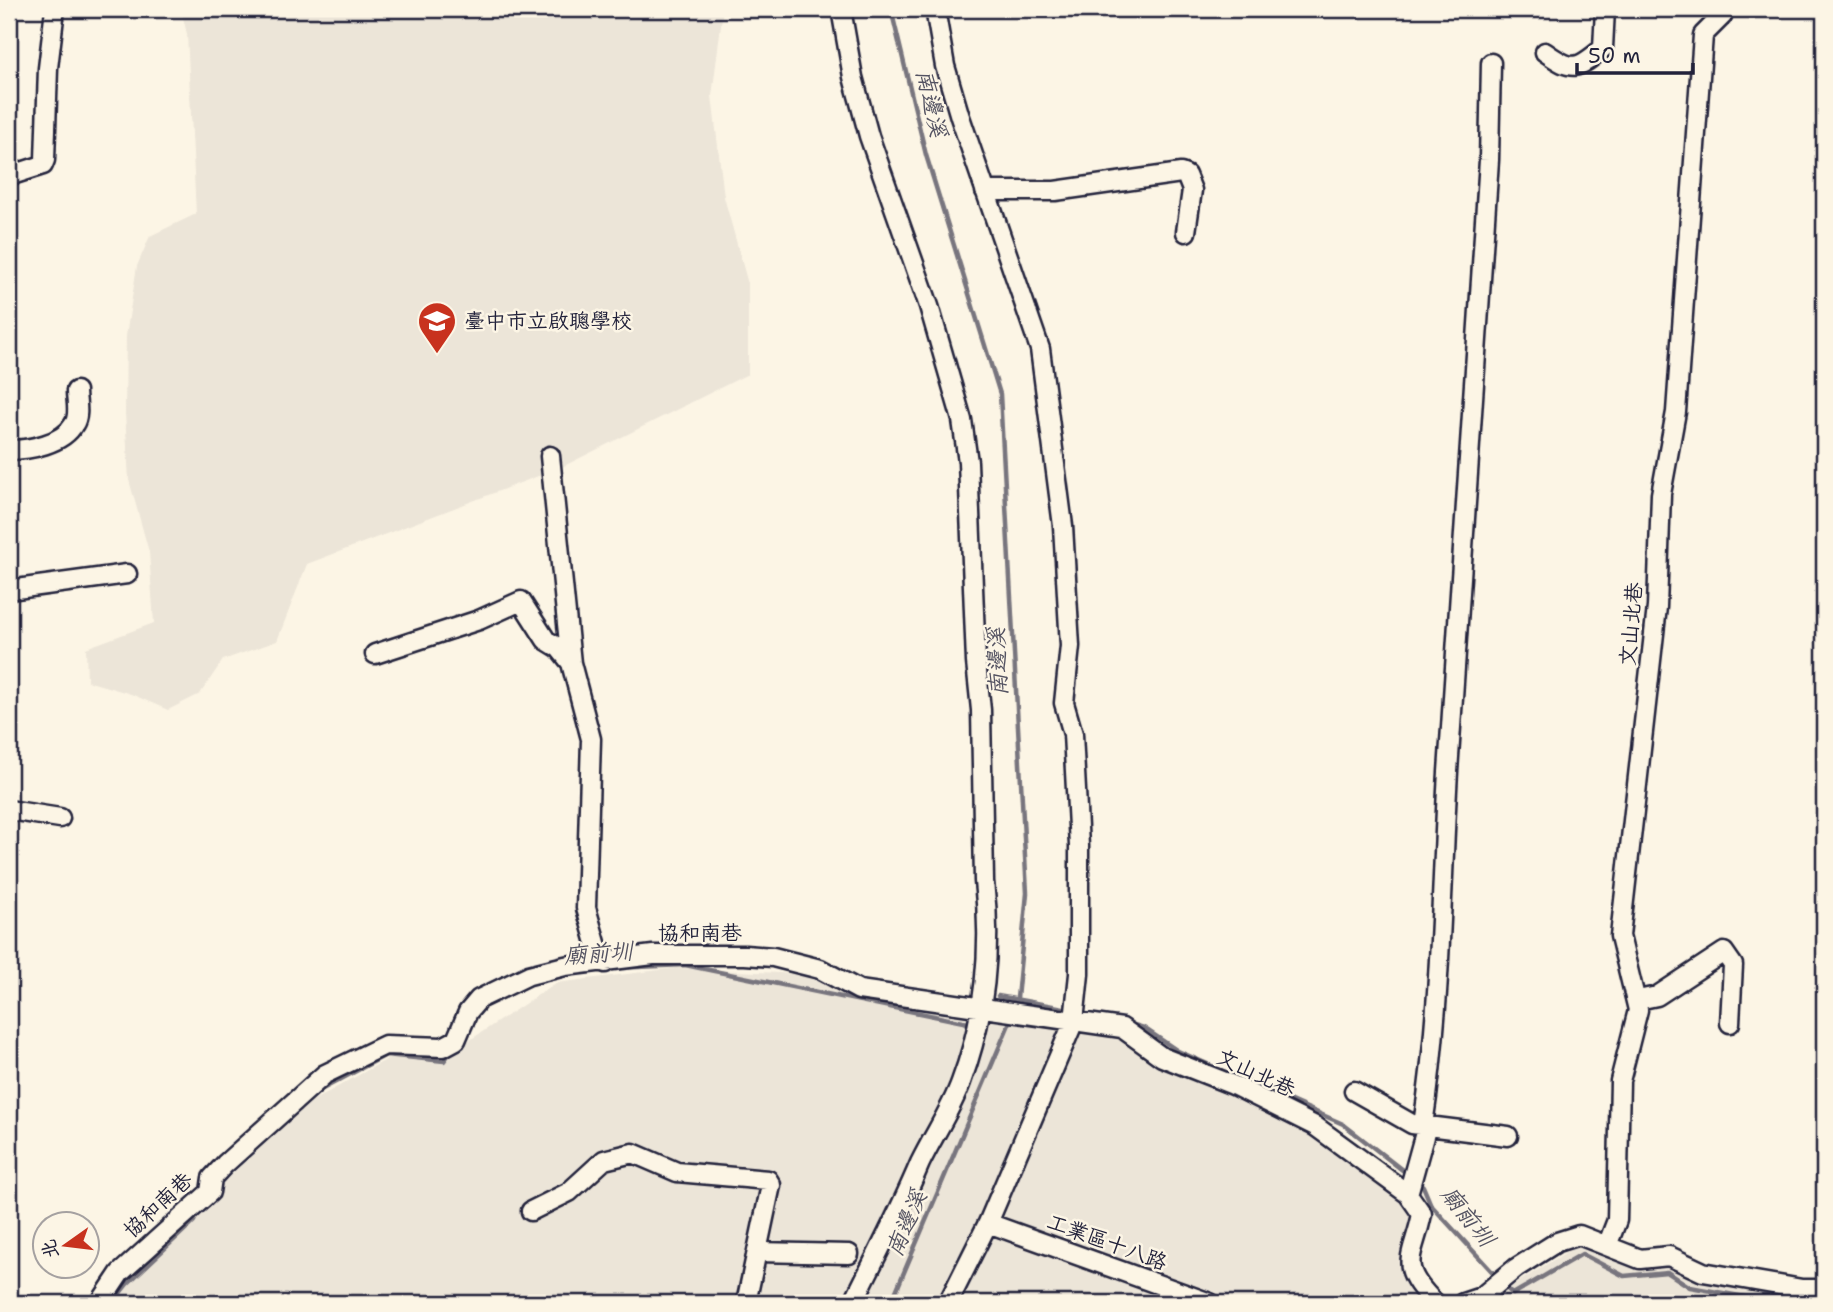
<svg xmlns="http://www.w3.org/2000/svg" width="1833" height="1312" viewBox="0 0 1833 1312" font-family="'Shantell Sans','LXGW WenKai TC',sans-serif">
	<style>
		.built { fill: #ece5d8 }
		.lines { fill: none; stroke-linecap: round; stroke-linejoin: round }
		.stream { stroke: #78757e; stroke-width: 4.5 }
		.minor-casing { stroke: #22223b; stroke-width: 23 }
		.minor { stroke: #fcf5e5; stroke-width: 18 }
		.labels { text-anchor: middle; stroke-width: 5; stroke-linejoin: round; paint-order: stroke }
		.poi-label { font-size: 21px; fill: #22223b; stroke: #fcf5e5; text-anchor: start }
		.street-label { font-size: 21px; fill: #22223b; stroke: #fcf5e5 }
		.water-label { font-size: 23px; font-style: italic; fill: #545362; stroke: #fcf5e5 }
	</style>
	<rect width="100%" height="100%" fill="#fcf5e5"/>
	<filter id="ink" filterUnits="userSpaceOnUse"><feTurbulence type="fractalNoise" baseFrequency=".0143" numOctaves="2"/><feDisplacementMap in="SourceGraphic" scale="14" xChannelSelector="R" yChannelSelector="G"/><feConvolveMatrix kernelMatrix="1 2 1 2 8 2 1 2 1" color-interpolation-filters="sRGB"/></filter>
	<g filter="url(#ink)">
		<!-- built -->
		<path class="built" d="M181,9H723L712,96L724,197L748,284V374L562,467L307,564L277,641L223,660L200,694L168,710L131,694L87,681L86,648L154,623L149,552L129,480L125,413L126,336L137,266L150,236L196,214L187,34Z
			M675,968L799,974L978,1012L1122,1031L1329,1136L1421,1212L1407,1254L1427,1303H101L298,1109L391,1057L455,1050L556,983Z
			M1591,1243L1824,1293V1303H1485L1574,1247Z"/>
		<g class="lines">
			<!-- stream -->
			<path class="stream" d="M891,9L926,155L1000,394L1027,893L1016,1009
				M614,968L685,965L968,1023
				M998,996L1069,1009
				M1127,1023L1144,1028L1178,1051L1343,1124L1410,1176
				M315,1093L386,1055L444,1061L452,1050
				M1417,1181L1423,1186L1431,1205L1498,1278
				M1503,1285L1513,1294L1582,1254L1624,1276L1667,1272L1690,1287L1767,1301L1812,1303
				M112,1303L127,1284L194,1221L198,1213
				M891,1303L1012,1017"/>
			<defs>
				<path id="minor" d="M841,9L853,77L869,136L929,306L962,420L968,462L976,662L981,710L984,881C992,948 985,1018 961,1082C951,1110 933,1136 920,1163C900,1211 876,1256 853,1303
					M935,9L945,66L960,117L1040,349L1063,526L1070,646L1064,703L1073,734L1079,846V974L1074,1021L988,1223L948,1303
					M1545,52C1573,72 1577,70 1603,48L1605,9
					M9,176L43,165L45,160L48,68L55,9
					M985,191H1055L1181,173L1186,175L1192,190L1186,232
					M9,450C29,450 63,444 74,424C80,415 76,401 76,391
					M550,456L571,663
					M9,590L127,574
					M375,654L479,620L521,601L546,640L559,648L571,663L591,739L586,908L598,950L605,963
					M9,810L60,818
					M1638,1000L1657,996L1724,952L1733,965L1730,1023
					M1354,1091L1412,1124L1508,1136
					M1408,1194L1426,1129L1423,1125C1441,1008 1441,890 1448,772C1461,568 1475,364 1489,160L1491,63
					M531,1211L569,1192L604,1160L633,1153L677,1172L768,1180L771,1185L746,1303
					M988,1223L1210,1303
					M1607,1246L1617,1220L1620,1081L1638,1010L1620,936L1657,607L1661,494L1676,412L1703,35L1722,16L1724,9
					M757,1252L849,1254
					M100,1303L120,1273L210,1192L212,1178L225,1164L325,1074L385,1045L443,1047L456,1040L468,1012L479,999L529,975L565,966L653,955H745L773,957L820,969L859,990L1122,1028L1162,1057L1233,1085L1315,1126L1408,1194L1422,1214C1413,1259 1396,1264 1435,1303
					M1463,1303L1481,1297L1516,1268L1557,1242L1579,1235L1640,1259L1669,1256L1703,1272L1802,1289H1824"/>
			</defs>
			<!-- minor casing -->
			<use href="#minor" class="minor-casing"/>
			<!-- minor -->
			<use href="#minor" class="minor"/>
		</g>
	</g>
	<!-- icons -->
	<defs>
		<symbol id="school-pin" viewBox="-11 -11 22 30"><path d="M0 17L-7.5 6A9.5 9.5 0 1 1 7.5 6Z" fill="#c8321e" stroke="#fcf5e5"/><path d="M0-5L7-2L0 1L-7-2ZM-4 1L0 2.5L4 1V4Q0 6-4 4Z" fill="#fff"/></symbol>
	</defs>
	<g fill-rule="evenodd">
		<use href="#school-pin" x="415" y="299" width="44" height="60"/>
	</g>
	<g class="labels">
		<!-- poi labels -->
		<g class="poi-label">
			<text x="464" y="328">臺中市立啟聰學校</text>
		</g>
		<!-- street labels -->
		<g class="street-label">
			<text transform="translate(1631 624) rotate(-85)" y="7">文山北巷</text>
			<text x="700" y="940">協和南巷</text>
			<text transform="translate(1256 1073) rotate(25)" y="7">文山北巷</text>
			<text transform="translate(158 1205) rotate(-43)" y="7">協和南巷</text>
			<text transform="translate(1107 1242) rotate(20)" y="7">工業區十八路</text>
		</g>
		<!-- water labels -->
		<g class="water-label">
			<text transform="translate(932 103) rotate(77)" y="8">南邊溪</text>
			<text transform="translate(997 662) rotate(-93)" y="8">南邊溪</text>
			<text transform="translate(598 953) rotate(-4)" y="8">廟前圳</text>
			<text transform="translate(1468 1216) rotate(51)" y="8">廟前圳</text>
			<text transform="translate(906 1223) rotate(-67)" y="8">南邊溪</text>
		</g>
	</g>
	<!-- margin -->
	<rect width="1833" height="1312" fill="none" stroke="#fcf5e5" stroke-width="35"/>
	<rect x="18" y="18" width="1798" height="1277" fill="none" stroke="#22223b" stroke-width="2.5" filter="url(#ink)"/>
	<!-- north arrow -->
	<g transform="translate(66 1245) rotate(256)"><circle r="33" fill="#fcf5e5" stroke="#a5a1a1" stroke-width="2"/>
	<path d="M0-5L12 26L0 18L-12 26Z" fill="#c8321e"/>
	<text y="-10" font-size="19" font-weight="bold" text-anchor="middle" fill="#22223b">北</text>
	</g>
	<!-- scale -->
	<path d="M1577 63v10h116v-10" fill="none" stroke="#22223b" stroke-width="3.5"/>
	<text x="1588" y="63" font-size="21" fill="#22223b" stroke="#fcf5e5" stroke-width="5" paint-order="stroke">50 m</text>
</svg>
